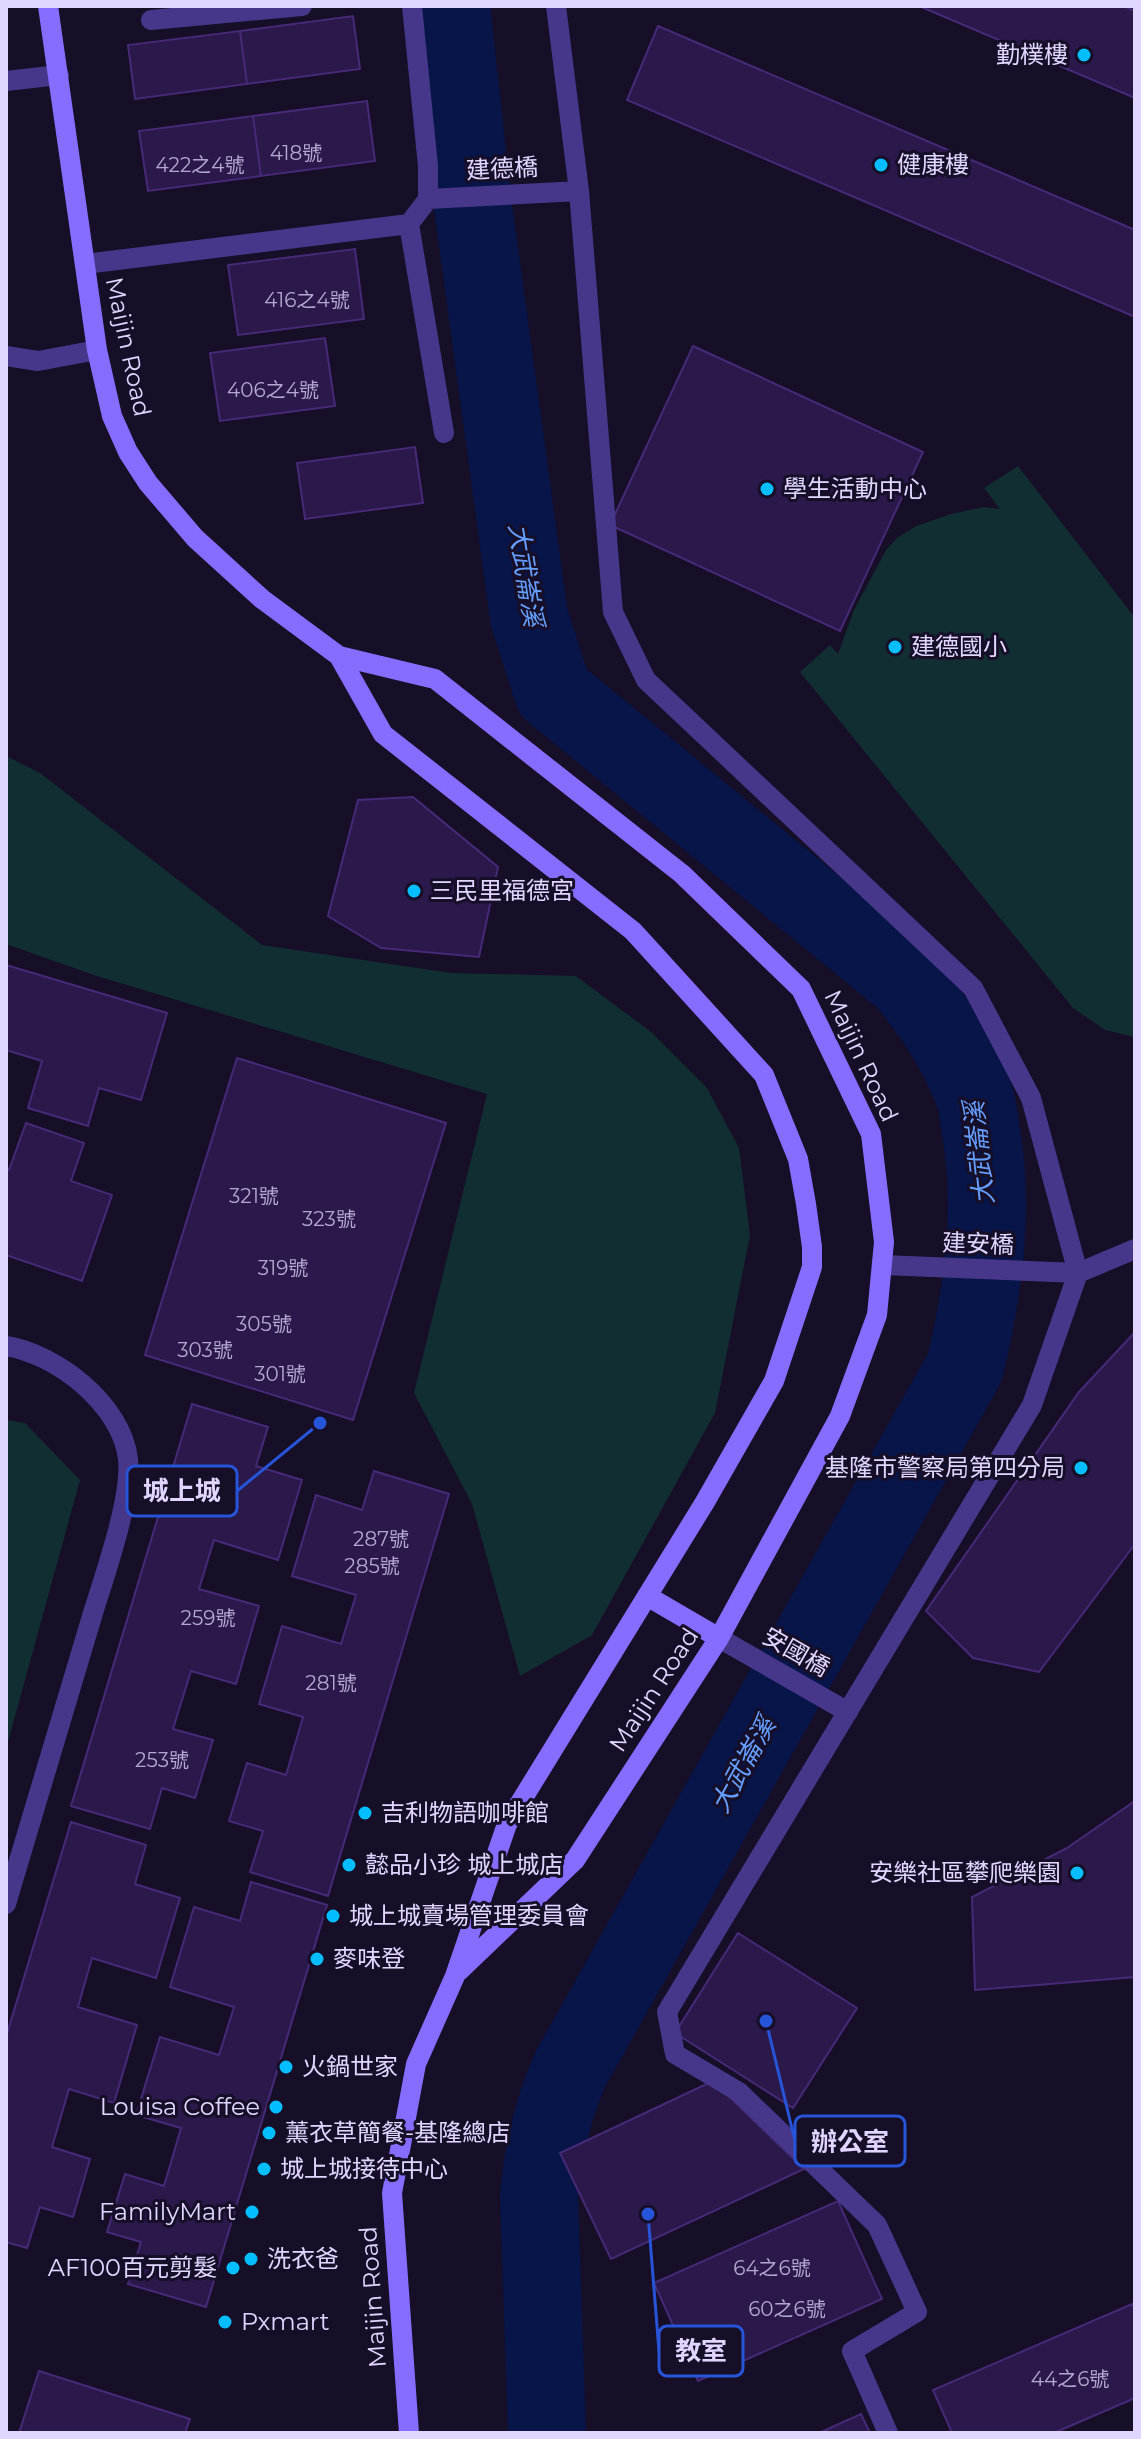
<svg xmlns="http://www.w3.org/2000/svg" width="1141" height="2439" viewBox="0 0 1141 2439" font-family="Montserrat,'Noto Sans TC',sans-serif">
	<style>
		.green { fill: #112f33 }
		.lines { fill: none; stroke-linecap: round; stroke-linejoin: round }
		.river { stroke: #071549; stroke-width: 78 }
		.building { fill: #2b194b; stroke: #462a78; stroke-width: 2 }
		.lane { stroke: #47378a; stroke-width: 20 }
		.street { stroke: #47378a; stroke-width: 20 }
		.secondary { stroke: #876dff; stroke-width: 20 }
		.poi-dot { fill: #02beff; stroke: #170e28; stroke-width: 3 }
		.labels { text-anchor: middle; stroke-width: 6; stroke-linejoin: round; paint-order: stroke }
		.number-label { font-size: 20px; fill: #b4a7d2 }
		.poi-label { font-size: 24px; fill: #e1d6ff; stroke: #170e28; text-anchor: start }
		.street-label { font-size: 24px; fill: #e1d6ff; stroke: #170e28 }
		.water-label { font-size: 26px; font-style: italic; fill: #649fff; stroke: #170e28 }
		.leader { fill: none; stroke: #2755da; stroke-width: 3 }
		.callout-dot { fill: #2755da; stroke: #170e28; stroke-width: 3 }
		.callout { fill: #170e28; stroke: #2755da; stroke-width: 3 }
		.callout-label { font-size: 26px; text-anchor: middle; font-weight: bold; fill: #e1d6ff }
	</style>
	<rect width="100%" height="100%" fill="#170e28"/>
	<!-- green -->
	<path class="green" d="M1018,466L1135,618V1037L1105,1030L1073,1008L800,672L830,645L838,654L854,610L886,550L897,538L916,526L951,514L984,507L1000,509L984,488Z
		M6,756L40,773L262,945L451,973L576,976L651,1032L707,1088L739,1148L750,1235L715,1413L592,1635L520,1676L472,1504L414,1393L487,1094L94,975L6,944Z
		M6,1420L25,1423L80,1480L6,1749Z"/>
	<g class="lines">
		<!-- river -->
		<path class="river" d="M451,6L472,199L529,617L553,692L905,980C933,1014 956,1048 972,1089C977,1100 978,1113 980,1125C995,1208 984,1286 965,1367L571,2068C552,2110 543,2150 539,2196L547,2433"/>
	</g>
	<!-- building -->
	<path class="building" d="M919,6H1123L1135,11V98Z
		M353,16L360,69L247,84L240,31Z
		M658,26L1135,230V317L627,100Z
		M240,31L247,84L135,99L128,45Z
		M367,101L375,161L261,176L253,116Z
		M253,116L261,176L148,191L139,131Z
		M355,249L364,319L238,335L228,265Z
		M325,338L335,406L220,421L210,353Z
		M693,346L923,452L840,631L610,525Z
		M415,447L423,503L305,519L297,463Z
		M413,797L498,867L479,957L381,948L328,916L358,800Z
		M6,965L167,1013L141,1100L99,1088L88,1126L28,1108L42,1061L6,1050Z
		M237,1058L446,1123L353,1420L145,1355Z
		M26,1123L84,1143L71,1181L112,1195L82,1281L6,1255V1168L9,1170Z
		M1135,1332V1544L1039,1672L973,1658L926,1611L1079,1392Z
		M192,1404L268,1427L256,1466L302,1480L278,1560L214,1540L199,1589L259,1606L236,1684L191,1671L173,1729L213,1740L195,1798L162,1788L150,1829L71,1806Z
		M374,1471L449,1494L328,1896L250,1872L263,1831L229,1821L247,1763L286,1775L303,1717L259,1704L282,1626L341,1644L356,1595L292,1576L316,1495L362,1510Z
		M1135,1801V1977L975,1990L972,1897L1067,1848Z
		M71,1822L146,1845L135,1884L180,1898L156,1978L92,1958L78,2007L137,2025L114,2103L69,2089L52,2147L90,2159L73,2217L40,2207L27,2248L6,2242V2037Z
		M251,1882L327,1905L206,2307L128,2284L141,2242L107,2232L125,2174L164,2186L181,2128L136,2115L160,2037L219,2055L234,2007L170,1987L194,1907L240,1921Z
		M738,1933L857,2008L793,2108L675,2033Z
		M713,2081L804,2169L611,2259L560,2153Z
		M838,2201L882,2299L698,2381L654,2283Z
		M1132,2304L1135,2311V2398L1054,2433H952L933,2390Z
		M39,2371L190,2419L185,2433H19Z
		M861,2414L870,2433H819Z"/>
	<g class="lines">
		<!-- lane -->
		<path class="lane" d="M412,6L428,166V199L409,224L444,433
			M556,6L579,191L613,612L646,680L973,988L1031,1098L1078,1273L1032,1405L667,2012L675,2054L739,2092L877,2225L917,2312L852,2351L888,2433
			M151,20L302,6
			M6,81L59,75
			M428,199L579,191
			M85,264L409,224
			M883,1265L1078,1273L1135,1249
			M719,1638L848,1712"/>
		<!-- street -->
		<path class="street" d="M6,356L38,361L97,350
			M6,1346C57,1354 122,1405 128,1459C132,1498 105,1574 93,1613C64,1710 35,1807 6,1904"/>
		<!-- secondary -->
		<path class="secondary" d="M48,6L97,350L112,416L128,452L148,483L195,538L262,599L339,656L383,734L633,931L764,1075L798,1159L806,1204L812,1247V1267L774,1381L705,1502L507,1824L455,1976L416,2064L392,2193L409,2433
			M339,656L435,679L682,874L801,989L871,1134L884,1242L877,1315L840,1416L719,1638L575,1860L459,1971
			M647,1596L719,1638"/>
	</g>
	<!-- markers -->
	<g class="poi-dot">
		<circle cx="1084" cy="55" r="8"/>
		<circle cx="881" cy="165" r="8"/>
		<circle cx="767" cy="489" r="8"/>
		<circle cx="895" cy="647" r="8"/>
		<circle cx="414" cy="891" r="8"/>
		<circle cx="1081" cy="1468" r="8"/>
		<circle cx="365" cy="1813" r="8"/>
		<circle cx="349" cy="1865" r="8"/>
		<circle cx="1077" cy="1873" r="8"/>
		<circle cx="333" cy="1916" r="8"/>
		<circle cx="317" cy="1959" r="8"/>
		<circle cx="286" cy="2067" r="8"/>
		<circle cx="276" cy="2107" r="8"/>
		<circle cx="269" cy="2133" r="8"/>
		<circle cx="264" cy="2169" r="8"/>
		<circle cx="252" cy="2212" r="8"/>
		<circle cx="251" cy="2259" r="8"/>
		<circle cx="233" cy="2268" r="8"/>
		<circle cx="225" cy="2322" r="8"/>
	</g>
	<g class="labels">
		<!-- number labels -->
		<g class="number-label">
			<text x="296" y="160">418號</text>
			<text x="200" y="172">422之4號</text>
			<text x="307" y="307">416之4號</text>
			<text x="273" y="397">406之4號</text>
			<text x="254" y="1203">321號</text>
			<text x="329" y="1226">323號</text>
			<text x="283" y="1275">319號</text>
			<text x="264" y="1331">305號</text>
			<text x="205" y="1357">303號</text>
			<text x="280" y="1381">301號</text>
			<text x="381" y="1546">287號</text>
			<text x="372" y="1573">285號</text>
			<text x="208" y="1625">259號</text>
			<text x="331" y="1690">281號</text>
			<text x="162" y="1767">253號</text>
			<text x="772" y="2275">64之6號</text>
			<text x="787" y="2316">60之6號</text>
			<text x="1070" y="2386">44之6號</text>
		</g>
		<!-- poi labels -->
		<g class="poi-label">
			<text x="1068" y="63" text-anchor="end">勤樸樓</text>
			<text x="897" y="173">健康樓</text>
			<text x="783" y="497">學生活動中心</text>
			<text x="911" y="655">建德國小</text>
			<text x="430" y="899">三民里福德宮</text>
			<text x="1065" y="1476" text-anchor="end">基隆市警察局第四分局</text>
			<text x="381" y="1821">吉利物語咖啡館</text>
			<text x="365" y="1873">懿品小珍 城上城店</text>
			<text x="1061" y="1881" text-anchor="end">安樂社區攀爬樂園</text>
			<text x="349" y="1924">城上城賣場管理委員會</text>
			<text x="333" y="1967">麥味登</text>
			<text x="302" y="2075">火鍋世家</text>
			<text x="260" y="2115" text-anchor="end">Louisa Coffee</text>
			<text x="285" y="2141">薰衣草簡餐-基隆總店</text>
			<text x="280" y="2177">城上城接待中心</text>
			<text x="236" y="2220" text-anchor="end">FamilyMart</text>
			<text x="267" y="2267">洗衣爸</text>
			<text x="217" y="2276" text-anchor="end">AF100百元剪髮</text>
			<text x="241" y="2330">Pxmart</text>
		</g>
		<!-- street labels -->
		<g class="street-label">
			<text transform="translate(502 169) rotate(-3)" y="8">建德橋</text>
			<text transform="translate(128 347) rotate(78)" y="8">Maijin Road</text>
			<text transform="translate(861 1056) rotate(65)" y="8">Maijin Road</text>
			<text transform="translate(978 1244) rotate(2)" y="8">建安橋</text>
			<text transform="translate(796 1652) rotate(30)" y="8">安國橋</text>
			<text transform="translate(654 1690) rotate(-57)" y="8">Maijin Road</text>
			<text transform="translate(373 2297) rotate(-94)" y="8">Maijin Road</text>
		</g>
		<!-- water labels -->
		<g class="water-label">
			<text transform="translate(526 575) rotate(81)" y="9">大武崙溪</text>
			<text transform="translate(979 1153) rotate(-96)" y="9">大武崙溪</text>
			<text transform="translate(743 1765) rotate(-61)" y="9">大武崙溪</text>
		</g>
	</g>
	<!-- callouts -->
	<path class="leader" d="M320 1423L237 1491M766 2021L795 2141M648 2214L659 2351"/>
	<g class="callout-dot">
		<circle cx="320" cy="1423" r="8"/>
		<circle cx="766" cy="2021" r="8"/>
		<circle cx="648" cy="2214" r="8"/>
	</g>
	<g class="callout">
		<rect x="127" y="1466" width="110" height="50" rx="8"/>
		<rect x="795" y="2116" width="110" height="50" rx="8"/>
		<rect x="659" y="2326" width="84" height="50" rx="8"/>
	</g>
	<g class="callout-label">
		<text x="182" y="1500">城上城</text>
		<text x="850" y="2151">辦公室</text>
		<text x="701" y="2360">教室</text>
	</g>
	<!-- border -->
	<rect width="1141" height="2439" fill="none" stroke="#e1d6ff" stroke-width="16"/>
</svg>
